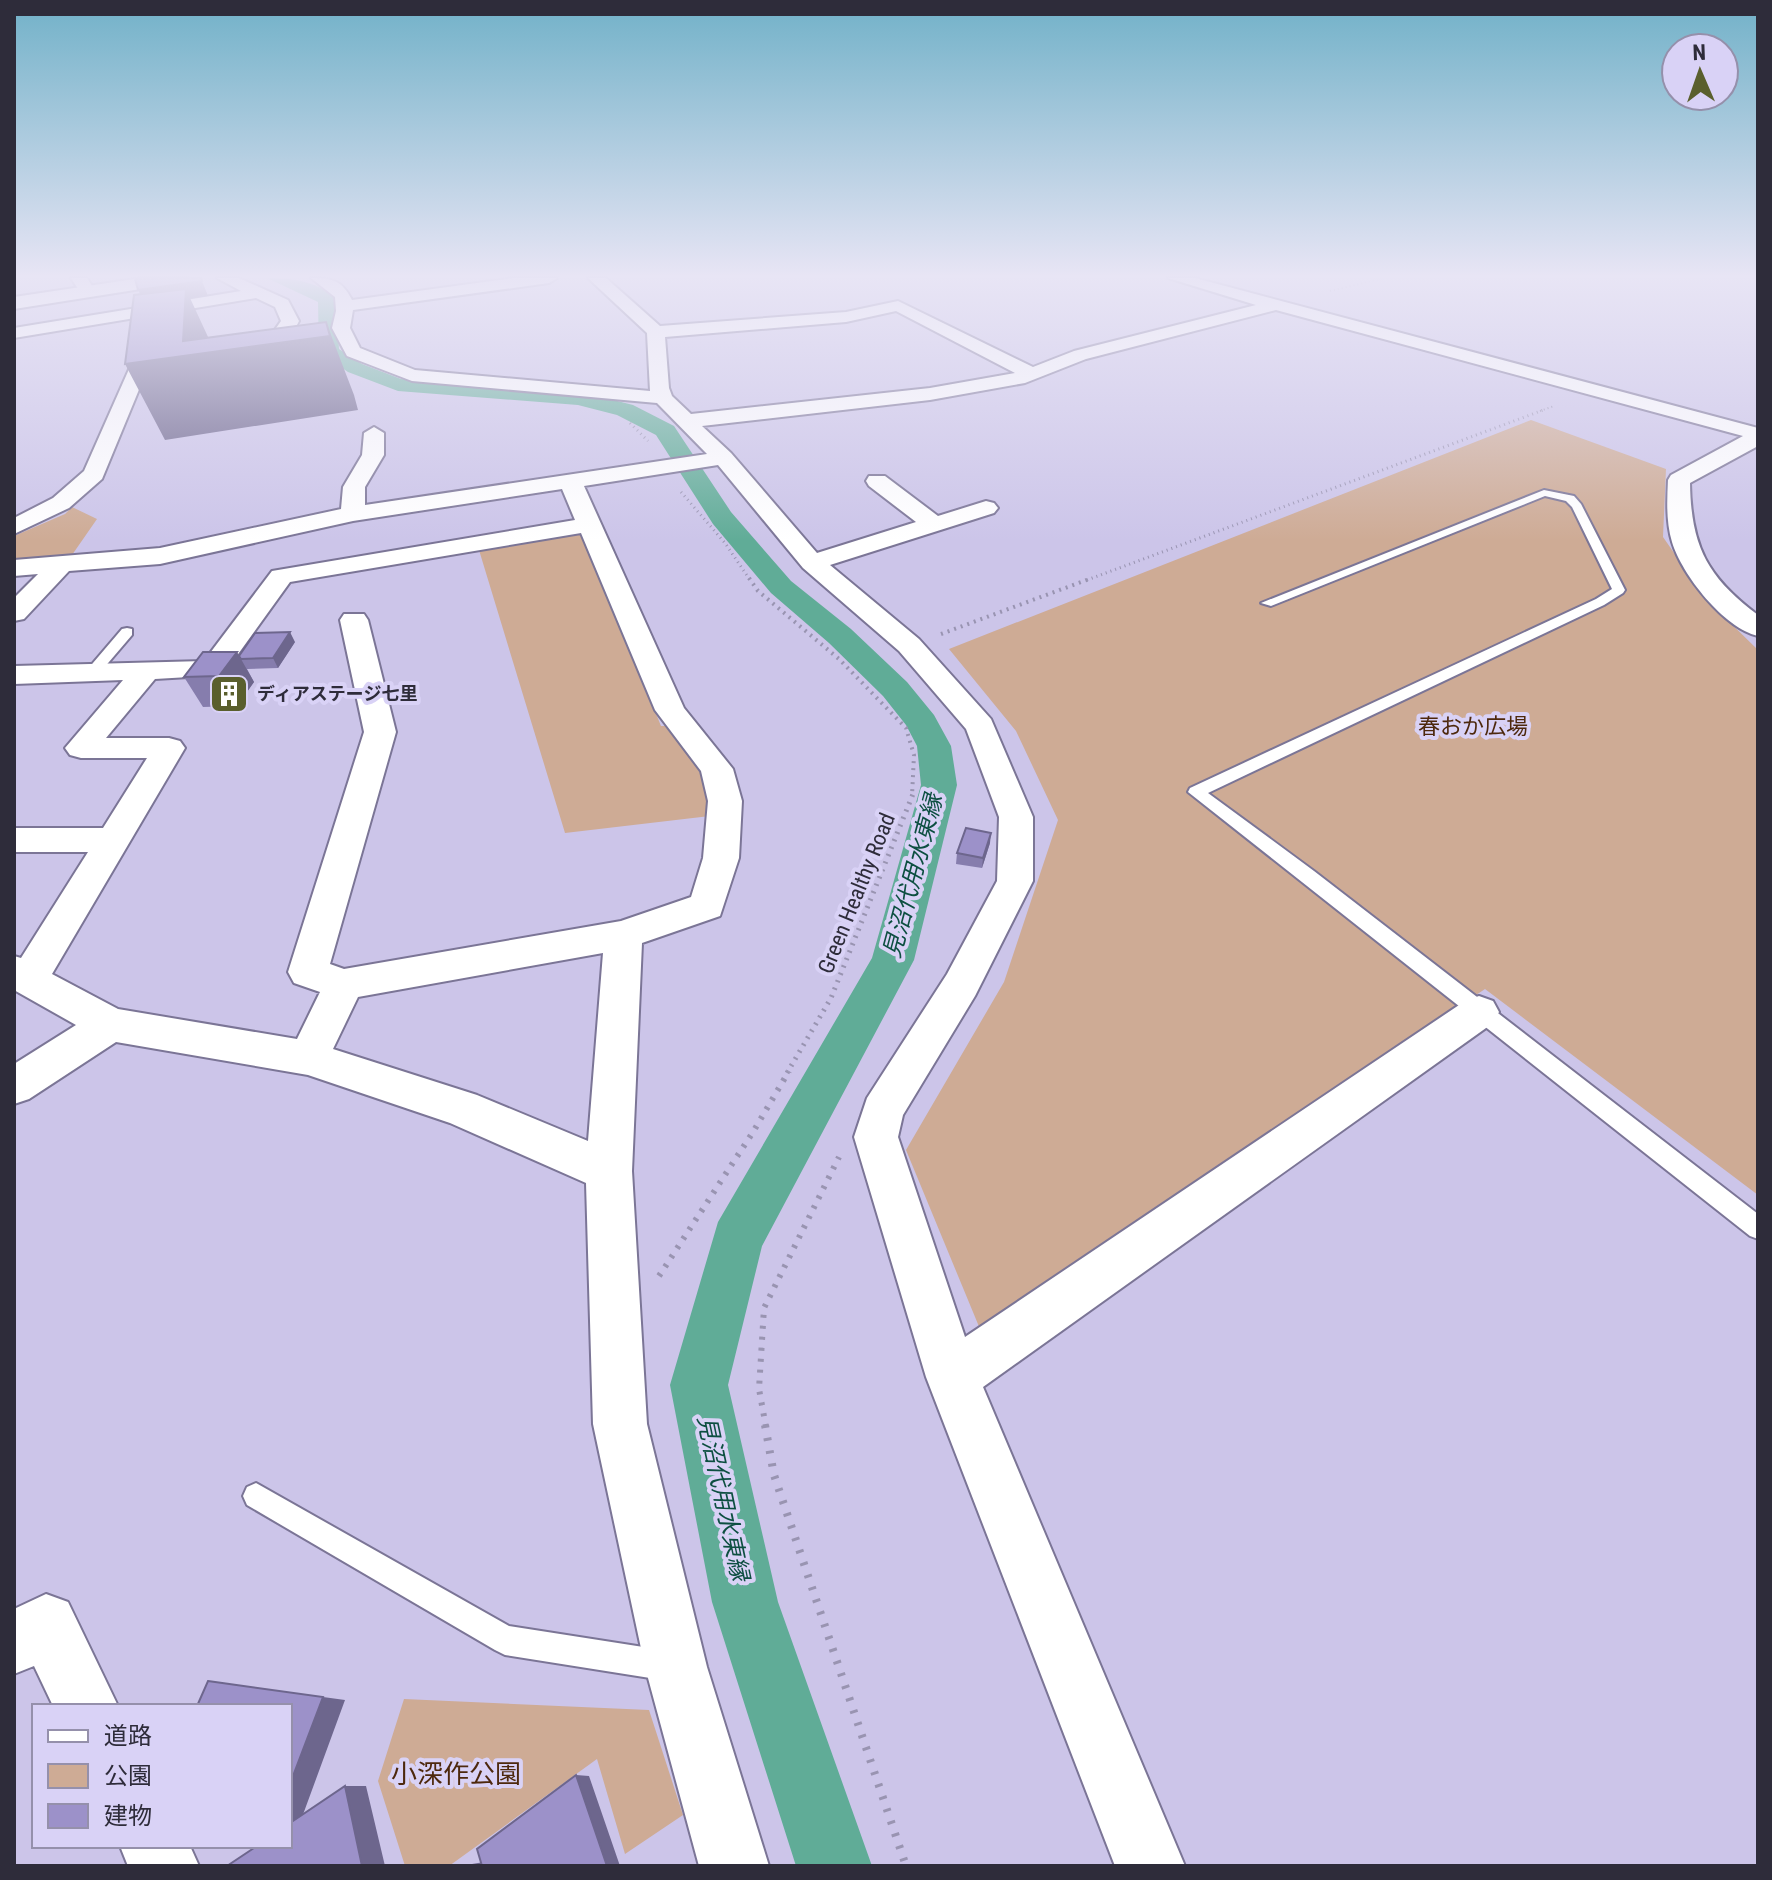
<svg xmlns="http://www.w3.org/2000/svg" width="1772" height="1880" viewBox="0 0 1772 1880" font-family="'Roboto Condensed','Noto Sans JP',sans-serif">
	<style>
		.green { fill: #ceab95 }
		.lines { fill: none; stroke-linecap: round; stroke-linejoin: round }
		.canal { fill: #60ac97; fill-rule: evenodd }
		.service-casing { stroke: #7b7596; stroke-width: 4 }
		.minor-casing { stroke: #7b7596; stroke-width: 4 }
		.secondary-casing { stroke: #7b7596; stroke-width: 4 }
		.path-far5 { stroke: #9994b1; stroke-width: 2; stroke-dasharray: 1 3; stroke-linecap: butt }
		.path-far4 { stroke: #9994b1; stroke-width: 3; stroke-dasharray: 1 4; stroke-linecap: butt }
		.path-far3 { stroke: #9994b1; stroke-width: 4; stroke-dasharray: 2 5; stroke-linecap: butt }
		.path-far2 { stroke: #9994b1; stroke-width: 5; stroke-dasharray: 2 6; stroke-linecap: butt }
		.path-far1 { stroke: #9994b1; stroke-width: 6; stroke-dasharray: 3 8; stroke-linecap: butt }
		.path { stroke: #9994b1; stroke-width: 8; stroke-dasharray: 3 10; stroke-linecap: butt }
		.service { fill: #fff; fill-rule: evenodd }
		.minor { fill: #fff; fill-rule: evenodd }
		.secondary { fill: #fff; fill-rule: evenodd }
		.wall { fill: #867dad }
		.shaded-wall { fill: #6d668d }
		.building { fill: #9c91c9; stroke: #6d668d; stroke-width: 2 }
		.labels { text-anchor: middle; stroke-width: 8; stroke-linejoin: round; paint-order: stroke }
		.far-poi-label { font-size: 18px; font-weight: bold; fill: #2e2c3a; stroke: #d9d2f6; text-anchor: start }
		.park-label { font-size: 22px; fill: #4d280d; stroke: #d9d2f6 }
		.street-label { font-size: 22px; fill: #2e2c3a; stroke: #d9d2f6 }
		.water-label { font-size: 24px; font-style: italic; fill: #0d4f41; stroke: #d9d2f6 }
		.near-park-label { font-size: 26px; fill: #4d280d; stroke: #d9d2f6 }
	</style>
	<rect width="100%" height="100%" fill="#ccc5e9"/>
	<!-- green -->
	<path class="green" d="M1531,420L1666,469L1663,537L1706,599L1758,650V1195L1485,989L980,1329L906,1150L1004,982L1058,820L1016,731L949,649Z
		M72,507L97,519L72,555L14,561V536L65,514Z
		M583,534L661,726H681L727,814L565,833L479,550Z
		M404,1699L649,1710L683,1815L625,1854L597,1759L449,1866H405L378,1781Z"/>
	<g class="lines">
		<!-- canal -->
		<path class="canal" d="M267,278C291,278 320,281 336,300L339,349L362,364L401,379L578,391L633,405L674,426L731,512L791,581L851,629L907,682L934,715L951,746L957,785L914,960L762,1246L728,1385L778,1602L872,1866H796L712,1602L670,1385L718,1222L872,958L921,785L917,746L906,725L883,696L829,643L771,593L713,524L656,435L617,415L578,405L398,391L348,372L319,352L318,302Z"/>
		<defs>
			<path id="service" d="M1544,490L1574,496L1581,504L1625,590L1623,593L1604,605L1208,793L1314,871L1758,1214V1239L1750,1236L1188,792L1190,788L1596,599L1612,589L1572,507L1566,501L1545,496L1271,606L1261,603Z
				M127,628L132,629V635L97,676H87V670L122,629Z
				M256,1483L509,1626L669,1651L679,1656L684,1666L679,1676L669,1681L505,1655L495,1650L247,1505L243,1496L247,1487Z"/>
			<path id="minor" d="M71,278H87L96,292L88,297L82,295Z
				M217,278H239L288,300L299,321C289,343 263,355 240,350L237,346L240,342L272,334L281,321L275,307L256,298L14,338V328L241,291Z
				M311,278C332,278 342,280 352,300L513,278H557L549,283L353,310L350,328L360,348L415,370L650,391L647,333L588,278H606L660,326L846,312L898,301L1033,367L1074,351L1256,305L1168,278H1195L1758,428V446L1690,483C1691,546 1707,577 1758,615V636C1724,628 1682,575 1672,542C1666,522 1667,501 1668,480L1671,475L1743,436L1276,310L1086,359L1025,383L930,400L702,426L731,453L817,553L916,522L869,486L866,481L869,476H885L938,516L986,501L994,503L998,508L994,513L830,565L919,639L991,719L1033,817V881L975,996L903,1115L898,1137L965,1337L1465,1001L1479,996L1493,1001L1499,1012L1493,1023L983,1387L1185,1866H1115L926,1377L854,1137L867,1098L947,974L997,881L999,817L966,729L899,651L803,568L718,465L584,486L684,708L733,769L742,801L739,858L720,916L642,943L632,1171L647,1424L707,1667L769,1866H699L645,1667L593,1424L586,1183L450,1123L308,1075L116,1042L29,1099L14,1104V1064L76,1025L14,990V956L21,958L88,852H14V828H103L147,758H81L70,755L65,748L123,680L14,684V666L204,661L272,571L575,520L562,489L353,521L160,564L69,571L24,619L14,621V598L38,574L14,576V560L160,548L341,509L343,487L362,455L364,433L374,427L384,433V455L365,487V505L707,454L657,403L412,381L347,356L332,328L336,311L335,297ZM896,311L1015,373L930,388L691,414L672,396L669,388L665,337L846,322ZM581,533L655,710L701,771L708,801L703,858L691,897L621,921L344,969L330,964L396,732L368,620L364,614H344L340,620L364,732L288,972L294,983L320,992L297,1039L118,1009L52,974L185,748L180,741L169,738H106L155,679L223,675L290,582ZM603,953L588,1141L477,1095L333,1049L358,997Z
				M178,354L187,360L185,364L145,375L102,479L69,508L14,534V518L53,498L84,471L130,367Z
				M46,1594L68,1602L118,1706H53L34,1666L14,1674V1609Z
				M120,1846H190L199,1866H128Z"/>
			<path id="secondary" d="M141,278H188L179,283L14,309V297Z"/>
		</defs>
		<!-- service casing -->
		<use href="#service" class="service-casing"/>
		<!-- minor casing -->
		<use href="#minor" class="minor-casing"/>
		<!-- secondary casing -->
		<use href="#secondary" class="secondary-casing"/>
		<!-- path-far5 -->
		<path class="path-far5" d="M1330,291L1384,278
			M1540,411L1554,406"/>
		<!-- path-far4 -->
		<path class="path-far4" d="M630,423L648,441
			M681,492L725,543L750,580
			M1087,580L1546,409"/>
		<!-- path-far3 -->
		<path class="path-far3" d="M749,578L758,591L839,659L906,728L914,755L912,796
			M941,634L1092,578"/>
		<!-- path-far2 -->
		<path class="path-far2" d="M787,1073L831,998L913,794"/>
		<!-- path-far1 -->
		<path class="path-far1" d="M659,1276L753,1132L789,1071
			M766,1427L759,1389L764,1308L839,1157"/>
		<!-- path -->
		<path class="path" d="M765,1425L774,1475L906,1866"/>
		<!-- service -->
		<use href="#service" class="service"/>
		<!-- minor -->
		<use href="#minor" class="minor"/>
		<!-- secondary -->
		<use href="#secondary" class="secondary"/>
	</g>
	<!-- wall -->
	<path class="wall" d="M295,642L278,668L247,669L254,682L237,706L203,707L184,677L239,656Z
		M990,843L982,868L956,864L957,853Z"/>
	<!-- shaded-wall -->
	<path class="shaded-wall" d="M202,281L208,296L190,298L215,352L326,322L354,395L358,410L165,440L125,364L146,305L138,290Z
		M290,632L295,642L278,668L273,658Z
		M237,652L254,682L237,706L219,676Z
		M991,833L990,843L982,868L983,858Z
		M323,1697L345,1700L301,1820L290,1821V1784Z
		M576,1775L589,1776L620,1866H607Z
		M345,1786H366L385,1866H362Z
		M484,1862L485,1866H466V1865Z"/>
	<!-- building -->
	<path class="building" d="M201,278L202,281L138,290L135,279Z
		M186,289L183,341L326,322L330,336L125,364L134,295Z
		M290,632L273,658L241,659L239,656L255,633Z
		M203,652H237L219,676L184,677Z
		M966,828L991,833L983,858L957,853Z
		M208,1681L323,1697L290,1784V1706H197Z
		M576,1775L607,1866H482L477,1849Z
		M345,1786L362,1866H227L257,1846H290V1823Z"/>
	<!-- sky -->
	<linearGradient id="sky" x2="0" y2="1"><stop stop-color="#71b1c8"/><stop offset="0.51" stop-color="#e8e5f5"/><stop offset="1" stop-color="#e8e5f5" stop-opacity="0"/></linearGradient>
	<rect width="1772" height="541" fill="url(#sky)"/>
	<!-- icons -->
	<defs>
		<symbol id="building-square" viewBox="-11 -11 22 22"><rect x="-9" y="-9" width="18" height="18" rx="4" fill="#5a5f2d" stroke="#d9d2f6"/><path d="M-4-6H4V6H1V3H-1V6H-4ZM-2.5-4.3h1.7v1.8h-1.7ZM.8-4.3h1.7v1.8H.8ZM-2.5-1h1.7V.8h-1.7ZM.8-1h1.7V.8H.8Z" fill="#fff"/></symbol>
	</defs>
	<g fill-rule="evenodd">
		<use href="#building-square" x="207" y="672" width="44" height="44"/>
	</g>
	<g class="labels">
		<!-- far-poi labels -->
		<g class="far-poi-label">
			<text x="257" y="700">ディアステージ七里</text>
		</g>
		<!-- park labels -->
		<g class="park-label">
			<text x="1473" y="734">春おか広場</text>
		</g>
		<!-- street labels -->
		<g class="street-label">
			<text transform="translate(856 893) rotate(-68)" y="8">Green Healthy Road</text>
		</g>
		<!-- water labels -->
		<g class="water-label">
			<text transform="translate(913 876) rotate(-75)" y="8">見沼代用水東縁</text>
			<text transform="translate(723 1498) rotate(78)" y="8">見沼代用水東縁</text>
		</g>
		<!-- near-park labels -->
		<g class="near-park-label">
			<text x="456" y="1783">小深作公園</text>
		</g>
	</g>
	<!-- border -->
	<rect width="1772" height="1880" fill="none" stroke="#2e2c3a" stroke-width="32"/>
	<!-- legend -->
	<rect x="32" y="1704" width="260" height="144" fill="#d9d2f6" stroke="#9590ab" stroke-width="2"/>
	<rect x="48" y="1730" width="40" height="12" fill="#ffffff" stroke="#9590ab" stroke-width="2"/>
	<text x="104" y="1744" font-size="24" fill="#2e2c3a">道路</text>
	<rect x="48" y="1764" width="40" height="24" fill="#ceab95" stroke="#9590ab" stroke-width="2"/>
	<text x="104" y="1784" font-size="24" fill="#2e2c3a">公園</text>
	<rect x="48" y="1804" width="40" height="24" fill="#9c91c9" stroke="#9590ab" stroke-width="2"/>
	<text x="104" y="1824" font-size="24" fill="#2e2c3a">建物</text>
	<!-- north arrow -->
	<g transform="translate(1700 72) rotate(358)"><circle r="38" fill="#d9d2f6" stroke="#9590ab" stroke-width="2"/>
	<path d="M0-6L14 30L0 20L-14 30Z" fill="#5a5f2d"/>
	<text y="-12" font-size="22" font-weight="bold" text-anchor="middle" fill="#2e2c3a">N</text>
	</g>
</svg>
